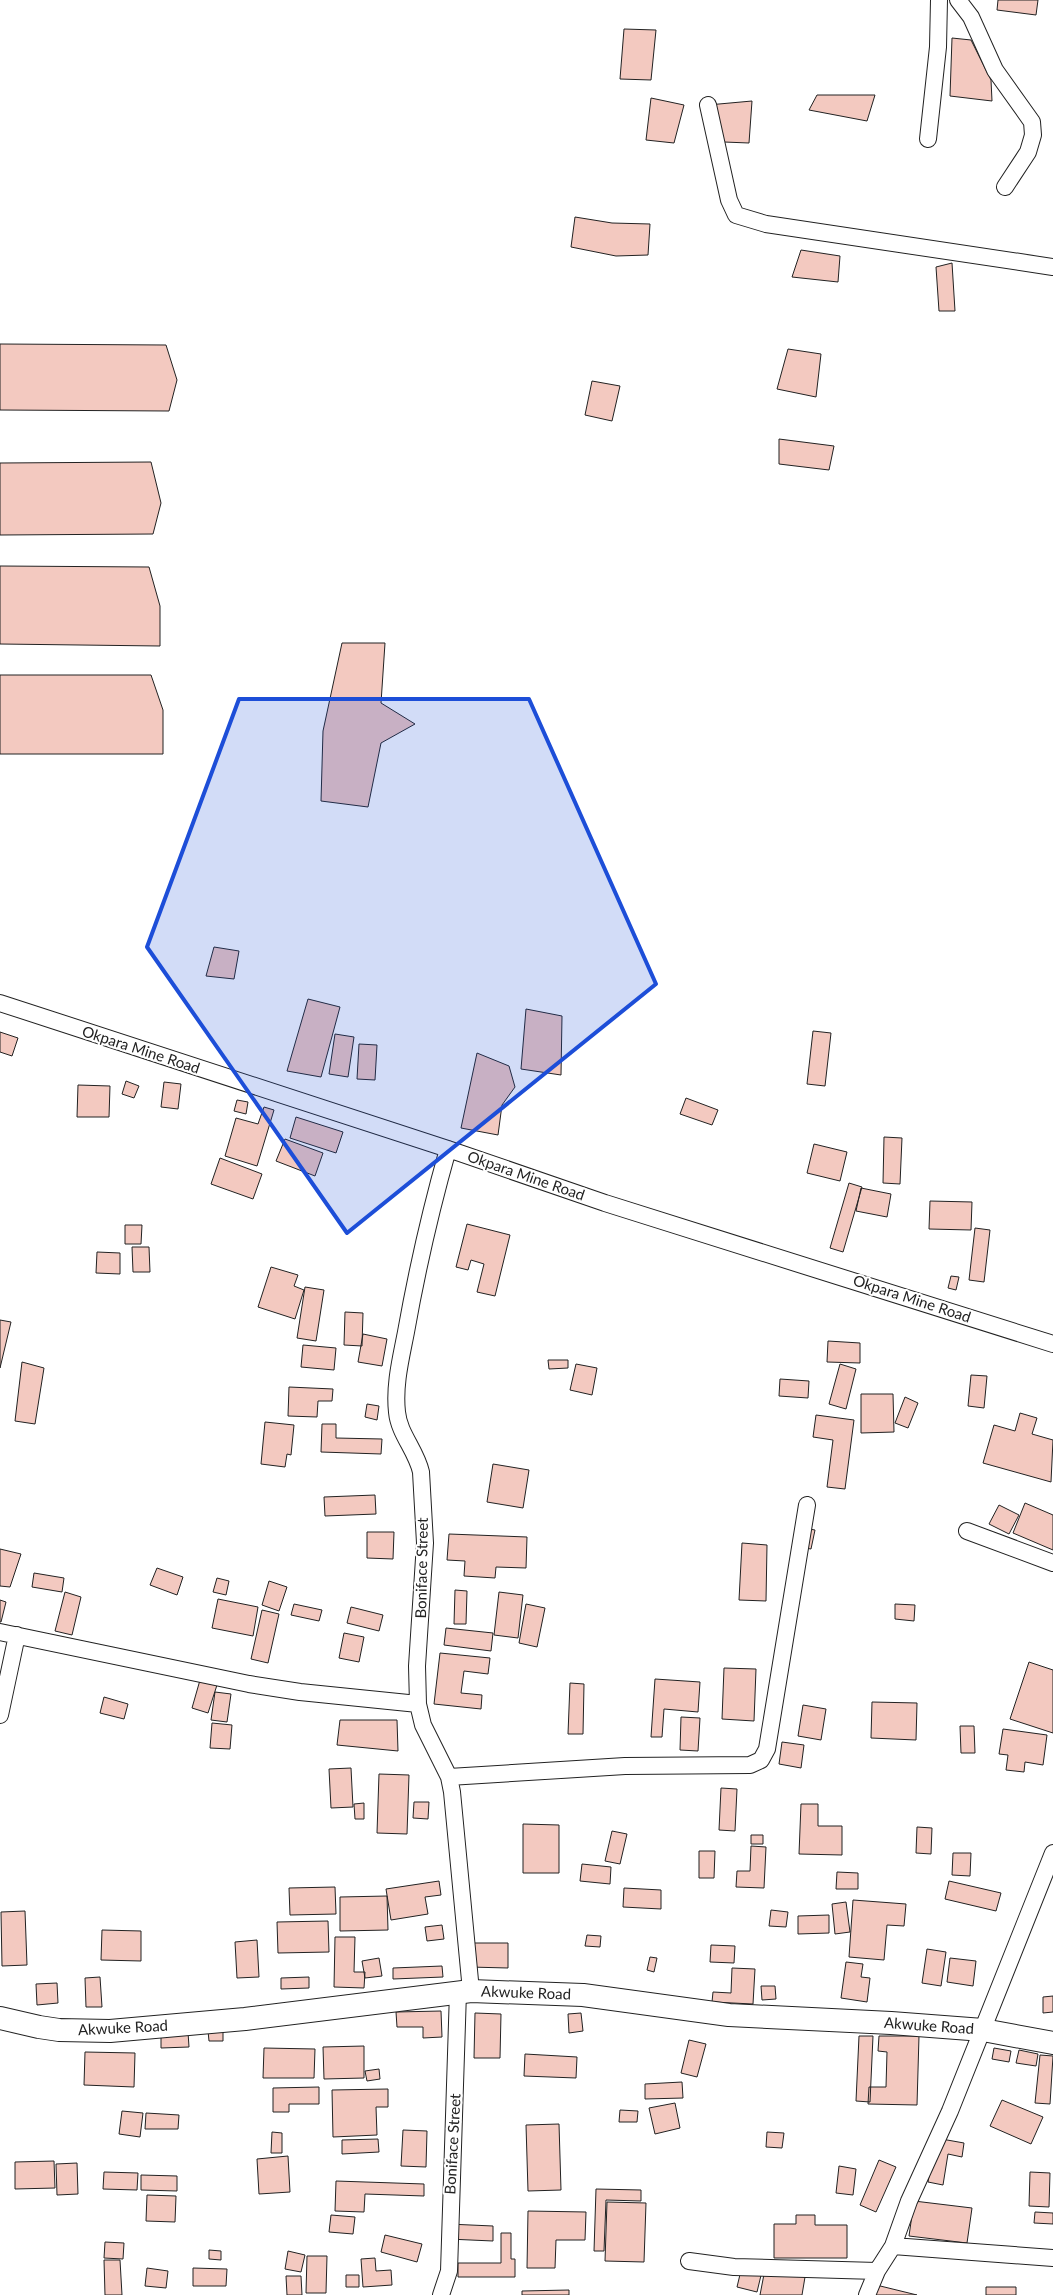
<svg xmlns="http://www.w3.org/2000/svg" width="1053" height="2295" viewBox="0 0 1053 2295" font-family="Lato,sans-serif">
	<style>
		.building { fill: #f3c9c0; stroke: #222 }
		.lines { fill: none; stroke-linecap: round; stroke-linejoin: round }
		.minor-casing { stroke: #222; stroke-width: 18 }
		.secondary-casing { stroke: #222; stroke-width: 24 }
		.minor { stroke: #fff; stroke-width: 16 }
		.secondary { stroke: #fff; stroke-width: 22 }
		.marked { fill: #1d4ed8; fill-opacity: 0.2; stroke: #1d4ed8; stroke-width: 4; stroke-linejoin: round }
		.labels { text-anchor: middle; stroke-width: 4; stroke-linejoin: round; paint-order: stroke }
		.street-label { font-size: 15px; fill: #222; stroke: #fff }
	</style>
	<rect width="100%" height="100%" fill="#fff"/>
	<!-- building -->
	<path class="building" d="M998,0H1038L1036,15L997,10Z
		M624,29L656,30L651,80L620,79Z
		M952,38L971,40L991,80L992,101L950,96Z
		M817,95H875L867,121L809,110Z
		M651,98L684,105L674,143L646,140Z
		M752,101L749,143L724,142L708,105Z
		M575,217L612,223L650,224L648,255L616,256L571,247Z
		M801,250L840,256L838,282L792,277Z
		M952,263L955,311H939L936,267Z
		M0,344L166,345L177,380L169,411L0,410Z
		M788,349L821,354L816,397L777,389Z
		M592,381L620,386L612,421L585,415Z
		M779,439L834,446L829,470L779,464Z
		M151,462L161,503L153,534L0,535V463Z
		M0,566L149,567L160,606V646L0,644Z
		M342,643H385L381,703L415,724L381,743L368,807L321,801L323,731Z
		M0,675H151L163,710V754H0Z
		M214,947L239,951L234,979L206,976Z
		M308,999L340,1007L321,1077L287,1071Z
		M526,1009L562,1016L561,1075L521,1069Z
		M813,1031L831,1033L825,1086L807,1084Z
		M0,1032L18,1038L12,1056L0,1052Z
		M335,1034L354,1037L348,1077L329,1074Z
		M359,1044L377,1045L375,1080L357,1079Z
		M477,1053L509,1066L515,1087L502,1105L498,1135L461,1128Z
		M126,1081L139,1086L134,1098L122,1094Z
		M164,1082L181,1084L178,1109L161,1107Z
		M78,1085L110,1086L109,1117H77Z
		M686,1098L718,1110L712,1125L680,1114Z
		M237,1100L248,1102L246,1114L234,1111Z
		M264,1107L274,1110L257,1166L225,1156L236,1118L258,1124Z
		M296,1117L343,1132L336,1153L290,1138Z
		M884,1137L902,1138L900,1184L883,1183Z
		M285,1139L323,1153L315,1176L276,1161Z
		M814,1144L847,1152L840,1181L807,1173Z
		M220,1158L262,1174L253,1199L211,1184Z
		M849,1183L862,1187L843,1252L830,1248Z
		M861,1188L891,1194L887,1217L856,1211Z
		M930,1201L972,1202L971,1230L929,1229Z
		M467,1224L510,1235L495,1296L477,1292L484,1264L471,1260L468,1270L456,1267Z
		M125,1225H142L141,1244H125Z
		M975,1228L990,1230L984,1282L969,1280Z
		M132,1247H149L150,1272H133Z
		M97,1252L120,1253V1274L96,1273Z
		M271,1267L298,1275L294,1286L304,1290L295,1319L258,1307Z
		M951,1276L959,1277L956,1290L948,1288Z
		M305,1287L324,1290L316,1341L297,1338Z
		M345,1312L363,1313L362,1346L344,1345Z
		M0,1320L11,1322L0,1368Z
		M363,1334L387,1339L382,1366L358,1362Z
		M828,1341L860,1343V1363L827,1362Z
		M303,1345L336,1348L334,1370L301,1367Z
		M548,1360H568V1368L549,1369Z
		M22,1362L44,1368L35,1424L15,1421Z
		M576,1364L597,1368L592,1395L570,1390Z
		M840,1364L856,1369L846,1409L829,1404Z
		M971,1375L987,1376L984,1408L968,1406Z
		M780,1379L809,1381L808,1398L779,1396Z
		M289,1387L333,1389L332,1401H318L317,1417L288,1416Z
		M861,1394H893L894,1432L861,1433Z
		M905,1397L918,1403L908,1428L895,1423Z
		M367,1404L379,1406L377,1420L365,1417Z
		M1020,1413L1037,1418L1032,1434L1053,1440L1051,1482L983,1463L994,1425L1015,1431Z
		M816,1415L854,1420L845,1489L827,1487L833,1440L813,1437Z
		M265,1422L294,1425L291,1455L287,1454L285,1467L261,1464Z
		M322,1424H336V1438L382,1439L381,1454L321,1452Z
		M493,1464L529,1470L523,1508L487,1502Z
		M375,1495L376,1514L325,1516L324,1497Z
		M1025,1503L1053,1515V1550L1013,1533Z
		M999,1505L1019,1515L1009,1534L989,1524Z
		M798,1527L815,1530L811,1549L794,1546Z
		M367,1532H394L393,1559L367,1558Z
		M449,1534L527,1537L526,1568L496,1567L495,1578L464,1576L465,1561L447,1560Z
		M742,1543L767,1545L766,1601L739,1600Z
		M0,1549L21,1554L10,1587L0,1586Z
		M157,1568L183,1577L177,1595L150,1585Z
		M34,1573L64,1578L62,1592L32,1587Z
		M217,1578L229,1581L226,1595L213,1592Z
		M269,1581L287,1587L279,1611L262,1605Z
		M455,1590L467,1591L466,1624H454Z
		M65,1592L81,1597L72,1635L55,1631Z
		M499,1592L523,1595L518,1638L494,1635Z
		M218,1599L258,1607L253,1636L212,1628Z
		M0,1600L6,1602L1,1622H0Z
		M294,1604L322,1610L319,1621L291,1615Z
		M526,1604L545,1608L537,1647L519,1643Z
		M895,1604L915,1605L914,1621L895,1619Z
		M351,1607L383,1615L379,1631L347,1623Z
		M262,1610L279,1614L268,1663L251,1659Z
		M446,1628L493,1633L491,1651L444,1645Z
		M344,1633L364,1637L359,1662L339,1658Z
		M440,1653L490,1658L488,1674L464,1671L461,1693L482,1695L481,1709L434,1704Z
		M1029,1662L1053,1670V1733L1010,1719Z
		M724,1668L756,1669L754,1721L722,1719Z
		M655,1679L700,1682L698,1712L664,1709L662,1737H651Z
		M200,1680L217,1685L208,1713L192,1708Z
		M570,1683L584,1684L583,1734H568Z
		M215,1692L231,1694L227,1722L211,1720Z
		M104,1697L128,1704L124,1719L100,1713Z
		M872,1702L917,1703L916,1740L871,1738Z
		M803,1705L826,1709L821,1740L798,1736Z
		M681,1717L700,1718L698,1751L680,1750Z
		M340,1720H397L398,1751L337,1745Z
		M212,1723L232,1725L230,1749L210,1748Z
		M960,1726H974L975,1753H961Z
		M1003,1729L1047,1735L1043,1765L1025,1762L1024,1772L1006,1770L1008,1755L999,1754Z
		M782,1742L804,1745L801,1768L779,1764Z
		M351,1768L353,1807L331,1808L329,1769Z
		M379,1774L409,1775L407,1834L377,1833Z
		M721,1788L737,1789L735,1831L719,1830Z
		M414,1802H429L428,1819L413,1818Z
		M364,1803V1819H355L354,1804Z
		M801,1804H818V1826H842V1855L799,1854Z
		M523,1824L559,1825V1873H523Z
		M917,1827L932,1828L931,1854L916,1853Z
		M612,1831L627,1834L620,1864L605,1861Z
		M751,1835H763V1844H751Z
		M751,1846L766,1847L764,1888L736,1887L737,1871H750Z
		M699,1851H715L714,1878H699Z
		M953,1853H971L970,1876L952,1875Z
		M582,1864L611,1867L610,1884L580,1881Z
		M837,1872L858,1873V1889H836Z
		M439,1881L441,1895L425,1897L428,1914L391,1920L386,1889Z
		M949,1881L1001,1893L996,1911L945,1899Z
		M335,1887L336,1914L290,1915L289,1888Z
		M624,1888L661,1890V1909L623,1907Z
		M387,1896L388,1930L340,1931V1897Z
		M853,1900L906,1904L904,1926L887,1925L884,1960L849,1957Z
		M846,1902L850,1932L835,1934L832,1904Z
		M771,1910L788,1912L786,1927L769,1926Z
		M25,1911L27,1965L2,1966L1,1912Z
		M829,1915V1933L798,1934V1916Z
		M328,1921L329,1952L278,1953L277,1922Z
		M442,1925L444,1939L427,1941L425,1927Z
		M102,1930L141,1931V1961L101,1960Z
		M587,1935L601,1936L600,1947L585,1946Z
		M335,1937H355L354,1972H365L364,1988L334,1987Z
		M257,1940L259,1977L237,1978L235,1942Z
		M469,1943H508V1968L469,1967Z
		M711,1945L735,1946L734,1963L710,1962Z
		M927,1949L946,1952L941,1986L922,1983Z
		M650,1957L657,1958L654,1972L647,1970Z
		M379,1958L382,1976L365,1978L362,1961Z
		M950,1958L976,1961L973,1986L947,1982Z
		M846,1962L863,1964L861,1977L870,1978L867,2002L841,1998Z
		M442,1966L443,1977L393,1979V1968Z
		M732,1968L755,1969L753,2004L712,2002L713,1992L731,1993Z
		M100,1977L102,2007H86L85,1978Z
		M309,1977V1988L281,1989V1978Z
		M57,1983L58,2003L37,2005L36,1984Z
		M761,1986H775L776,1999L762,2000Z
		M1053,1996V2012L1043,2013V1997Z
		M441,2011L442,2037L423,2038V2027H397L396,2012Z
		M475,2013L501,2014L500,2058H474Z
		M581,2013L583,2031L569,2033L568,2014Z
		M223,2024V2041H209L208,2031Z
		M188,2032L189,2047L161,2048V2033Z
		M859,2036H873L870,2102L856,2101Z
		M879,2036H919L917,2105L868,2104L869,2087H886L887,2052L878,2051Z
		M689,2040L706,2044L697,2077L681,2073Z
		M364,2046V2078L324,2079L323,2047Z
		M264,2048L315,2049L314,2078H263Z
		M994,2048L1011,2051L1009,2062L992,2059Z
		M1019,2050L1038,2054L1036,2066L1016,2063Z
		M85,2052L135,2053L134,2087L84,2085Z
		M525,2054L577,2057L576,2078L524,2076Z
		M1040,2055L1053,2056L1050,2104L1035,2103Z
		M379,2069L380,2079L367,2081L365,2071Z
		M682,2082L683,2098L645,2099V2084Z
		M319,2087V2104H289V2112H273V2088Z
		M388,2089V2107H376L377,2135L333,2137L332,2090Z
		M1002,2100L1043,2117L1031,2144L990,2126Z
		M675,2103L680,2128L655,2134L649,2108Z
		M620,2110L638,2111L637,2122H619Z
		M122,2111L143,2113L140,2137L119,2134Z
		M146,2113L179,2115L178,2129H145Z
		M559,2124L561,2190L528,2191L526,2125Z
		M403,2130L427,2131L426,2167L401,2166Z
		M272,2132L282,2133V2153H271Z
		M767,2132L784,2133L782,2148L766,2147Z
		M936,2138L964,2143L962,2157L948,2154L943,2185L928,2182Z
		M378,2139L379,2152L342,2154V2140Z
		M288,2156L290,2192L259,2194L257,2159Z
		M879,2160L896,2167L876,2212L860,2205Z
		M54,2161L55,2188L15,2189V2162Z
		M77,2163L78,2194L57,2195L56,2164Z
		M839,2166L856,2169L853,2195L836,2193Z
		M104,2172L138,2173L137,2190L103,2189Z
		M1030,2172L1050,2173L1049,2207L1029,2206Z
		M141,2175L177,2176V2191L141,2190Z
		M336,2181L424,2184V2196L365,2194L364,2212L335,2211Z
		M596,2189L641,2190V2201L606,2200L604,2251H594Z
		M147,2195L176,2196L175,2222L146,2221Z
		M914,2201L972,2208L967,2243L909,2236Z
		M607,2202L646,2203L644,2262L605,2261Z
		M528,2211L586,2212L585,2240H556L555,2268H527Z
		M1035,2212L1053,2213V2224L1034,2223Z
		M331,2215L355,2217L353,2234L329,2232Z
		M796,2215H815V2225H847V2258H774V2224H796Z
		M448,2224L493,2226V2241L448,2239Z
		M501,2233H511V2259H515V2277H458V2263H501Z
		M385,2235L422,2244L417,2262L381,2252Z
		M105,2242L124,2243L123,2259L104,2258Z
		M209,2250L221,2251V2260L209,2259Z
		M288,2251L305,2255L301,2272L285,2269Z
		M307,2256H327L326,2293H306Z
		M375,2258L376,2271L391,2270L392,2285L363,2287L361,2259Z
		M104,2260H120L122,2295H105Z
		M743,2262L763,2267L757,2292L737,2287Z
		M147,2268L168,2271L166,2288L145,2286Z
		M193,2268L227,2269L226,2286H193Z
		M765,2269L805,2277L802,2295H760Z
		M346,2275H359V2287H346Z
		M286,2276H301L302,2295H287Z
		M864,2282L917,2295H861Z
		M986,2287H1016V2295H986Z
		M569,2290V2295H522V2291Z"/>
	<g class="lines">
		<defs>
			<path id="minor" d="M958,0L971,17L995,70L1032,122L1033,135L1028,152L1005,187
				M708,105L729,200L736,215L766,224L1053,267
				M928,139L938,47L939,0
				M0,1003L448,1149L605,1203L1053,1344
				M448,1149C431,1209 417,1270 406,1332C401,1358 394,1385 397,1412C399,1434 416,1450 421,1472L425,1543L417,1666L418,1704L423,1725L449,1777L452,1792L471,1991
				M967,1531L1053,1563
				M0,1632L249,1684L300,1692L418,1704
				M0,1715L17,1635
				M449,1777L625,1766L750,1765L761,1760L767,1749L807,1505
				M893,2246L1053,2258
				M689,2261L734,2267L877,2271
				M441,2295L449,2271L458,1992
				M867,2295L877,2271L893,2246L909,2201L950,2111L1053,1853"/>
			<path id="secondary" d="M0,2018L39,2027L59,2030L110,2031L245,2019L471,1991L583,1995L729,2015L891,2023L983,2030L1053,2043"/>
		</defs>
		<!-- minor casing -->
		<use href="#minor" class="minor-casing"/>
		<!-- secondary casing -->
		<use href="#secondary" class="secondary-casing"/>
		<!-- minor -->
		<use href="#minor" class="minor"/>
		<!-- secondary -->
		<use href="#secondary" class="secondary"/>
	</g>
	<!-- marked area -->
	<path class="marked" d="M239,699H529L656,984L347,1233L147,947Z"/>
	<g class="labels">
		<!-- street labels -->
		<g class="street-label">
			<text transform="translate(141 1050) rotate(18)" y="5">Okpara Mine Road</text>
			<text transform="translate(526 1176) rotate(19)" y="5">Okpara Mine Road</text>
			<text transform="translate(912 1299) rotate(18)" y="5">Okpara Mine Road</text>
			<text transform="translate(422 1568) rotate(-89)" y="5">Boniface Street</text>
			<text transform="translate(526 1993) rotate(2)" y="5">Akwuke Road</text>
			<text transform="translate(929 2026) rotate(4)" y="5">Akwuke Road</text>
			<text transform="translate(123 2028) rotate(-3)" y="5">Akwuke Road</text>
			<text transform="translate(453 2144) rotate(-87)" y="5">Boniface Street</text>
		</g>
	</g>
</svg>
